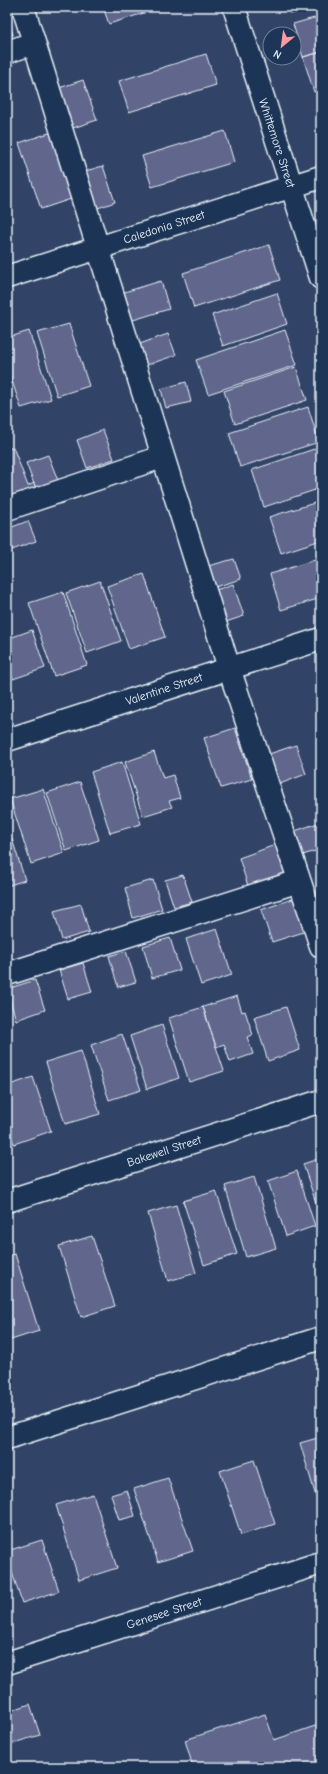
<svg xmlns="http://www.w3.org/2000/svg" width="328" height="1774" viewBox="0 0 328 1774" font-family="'Comic Neue',sans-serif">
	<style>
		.building { fill: #61668c; stroke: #e8f1f8 }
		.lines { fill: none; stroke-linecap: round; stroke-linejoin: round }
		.minor-casing { stroke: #e8f1f8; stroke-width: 25 }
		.minor { stroke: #1d3557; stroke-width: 22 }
		.labels { text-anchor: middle; stroke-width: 3; stroke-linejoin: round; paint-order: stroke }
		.street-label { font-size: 12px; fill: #e8f1f8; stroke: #1d3557 }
	</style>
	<rect width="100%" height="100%" fill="#314467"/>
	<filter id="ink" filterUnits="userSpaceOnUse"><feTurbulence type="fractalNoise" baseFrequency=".025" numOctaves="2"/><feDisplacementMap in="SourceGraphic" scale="8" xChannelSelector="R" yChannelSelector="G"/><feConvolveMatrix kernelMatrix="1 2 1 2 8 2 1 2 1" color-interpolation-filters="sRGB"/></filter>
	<g filter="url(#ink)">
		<!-- building -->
		<path class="building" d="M103,7H163L109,24Z
			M289,7H312L291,14Z
			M7,15L13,35L7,37Z
			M321,16V52L303,57L293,24Z
			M321,52V90L314,92L303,57Z
			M206,54L216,85L129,112L119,81Z
			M83,80L97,120L67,130L53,90Z
			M225,131L234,162L152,187L142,156Z
			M52,132L74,198L41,209L19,143Z
			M103,166L115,202L95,209L82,172Z
			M269,245L280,280L194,308L183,273Z
			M161,281L169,309L130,321L121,293Z
			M277,293L287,324L223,346L212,315Z
			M69,324L89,386L57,396L37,333Z
			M285,330L297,365L208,394L196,360Z
			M29,331L51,399L21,408L7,366V338Z
			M168,334L176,355L144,366L137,345Z
			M296,367L307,400L235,424L224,391Z
			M186,382L191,402L166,408L161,389Z
			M308,407L319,442L240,467L229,433Z
			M103,430L114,459L87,468L77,440Z
			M13,447L28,486L34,483L37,492L7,503V449Z
			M320,447L321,488L264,507L252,470Z
			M48,455L59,483L37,492L26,463Z
			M321,501V540L281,553L269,517Z
			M28,521L36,541L12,550L7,535V529Z
			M321,558V598L281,610L270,574Z
			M234,559L241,579L215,587L208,566Z
			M144,574L165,637L129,649L107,586Z
			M100,581L121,641L87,653L66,593Z
			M233,584L244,616L223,623L213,591Z
			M63,592L87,665L54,676L29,603Z
			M32,630L45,668L13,679L7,662V639Z
			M235,728L252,779L221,788L204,738Z
			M296,745L306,774L277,785L266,755Z
			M154,752L163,778L173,775L180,798L169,801L172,807L143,816L125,762Z
			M122,762L141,824L110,833L91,772Z
			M80,782L99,840L66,851L47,793Z
			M43,789L64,853L31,864L10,799Z
			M321,822V849L300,856L292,832Z
			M7,823L25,880L7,886Z
			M278,844L288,876L249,889L239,858Z
			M183,875L192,902L174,907L165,880Z
			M153,880L162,909L133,918L125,888Z
			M295,898L307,931L272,942L261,910Z
			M81,904L89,932L62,940L54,911Z
			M217,929L232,975L201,985L186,939Z
			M170,938L180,970L152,978L143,946Z
			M126,951L136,982L118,987L109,956Z
			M83,963L92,992L68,999L59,970Z
			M35,980L45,1010L16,1020L7,989Z
			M237,996L242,1012L245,1011L253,1035L247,1037L253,1054L230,1062L224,1044L216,1047L203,1007Z
			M203,1007L224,1071L189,1082L169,1018Z
			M286,1007L300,1050L268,1061L254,1017Z
			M162,1025L179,1078L147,1089L130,1036Z
			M122,1034L141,1090L109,1100L91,1045Z
			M81,1051L100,1114L65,1124L46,1062Z
			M33,1077L51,1131L14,1144L7,1124V1086Z
			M321,1158V1215H320L303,1164Z
			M297,1171L315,1226L286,1236L268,1181Z
			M254,1177L276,1248L246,1257L225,1186Z
			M216,1191L237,1254L204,1265L183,1201Z
			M176,1205L196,1273L168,1281L148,1213Z
			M92,1236L115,1306L81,1317L59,1246Z
			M15,1254L39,1331L11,1340L7,1326V1256Z
			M321,1437V1510H320L300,1443Z
			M254,1460L275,1524L241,1535L220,1471Z
			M168,1478L193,1551L158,1562L134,1489Z
			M127,1490L135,1516L119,1520L111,1495Z
			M93,1494L117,1568L79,1580L56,1505Z
			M42,1540L59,1591L22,1603L7,1557V1551Z
			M30,1704L40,1735L7,1745V1712Z
			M265,1714L274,1740L321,1724V1767H193L185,1740Z"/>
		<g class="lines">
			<defs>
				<path id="minor" d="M23,7L229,668L321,946
					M234,7L321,278
					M7,52L34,43
					M7,277L321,177
					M7,509L162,457
					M7,740L321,639
					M7,974L299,881
					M7,1201L321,1101
					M7,1438L321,1338
					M7,1663L321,1563"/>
			</defs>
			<!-- minor casing -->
			<use href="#minor" class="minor-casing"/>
			<!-- minor -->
			<use href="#minor" class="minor"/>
		</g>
	</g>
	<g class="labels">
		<!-- street labels -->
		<g class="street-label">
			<text transform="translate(277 143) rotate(72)" y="4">Whittemore Street</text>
			<text transform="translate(164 227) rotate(-18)" y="4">Caledonia Street</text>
			<text transform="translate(164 689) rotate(-18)" y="4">Valentine Street</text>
			<text transform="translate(164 1151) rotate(-18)" y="4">Bakewell Street</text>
			<text transform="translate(164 1613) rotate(-18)" y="4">Genesee Street</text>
		</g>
	</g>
	<!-- margin -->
	<rect width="328" height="1774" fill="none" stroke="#1d3557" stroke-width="24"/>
	<rect x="12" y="12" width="304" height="1750" fill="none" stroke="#e8f1f8" stroke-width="1.5" filter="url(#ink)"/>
	<!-- north arrow -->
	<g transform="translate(282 46) rotate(209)"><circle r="19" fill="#1d3557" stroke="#6e8097"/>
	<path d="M0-3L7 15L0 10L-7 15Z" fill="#ff9aa2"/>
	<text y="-6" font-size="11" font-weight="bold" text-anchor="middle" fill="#e8f1f8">N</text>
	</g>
</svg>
